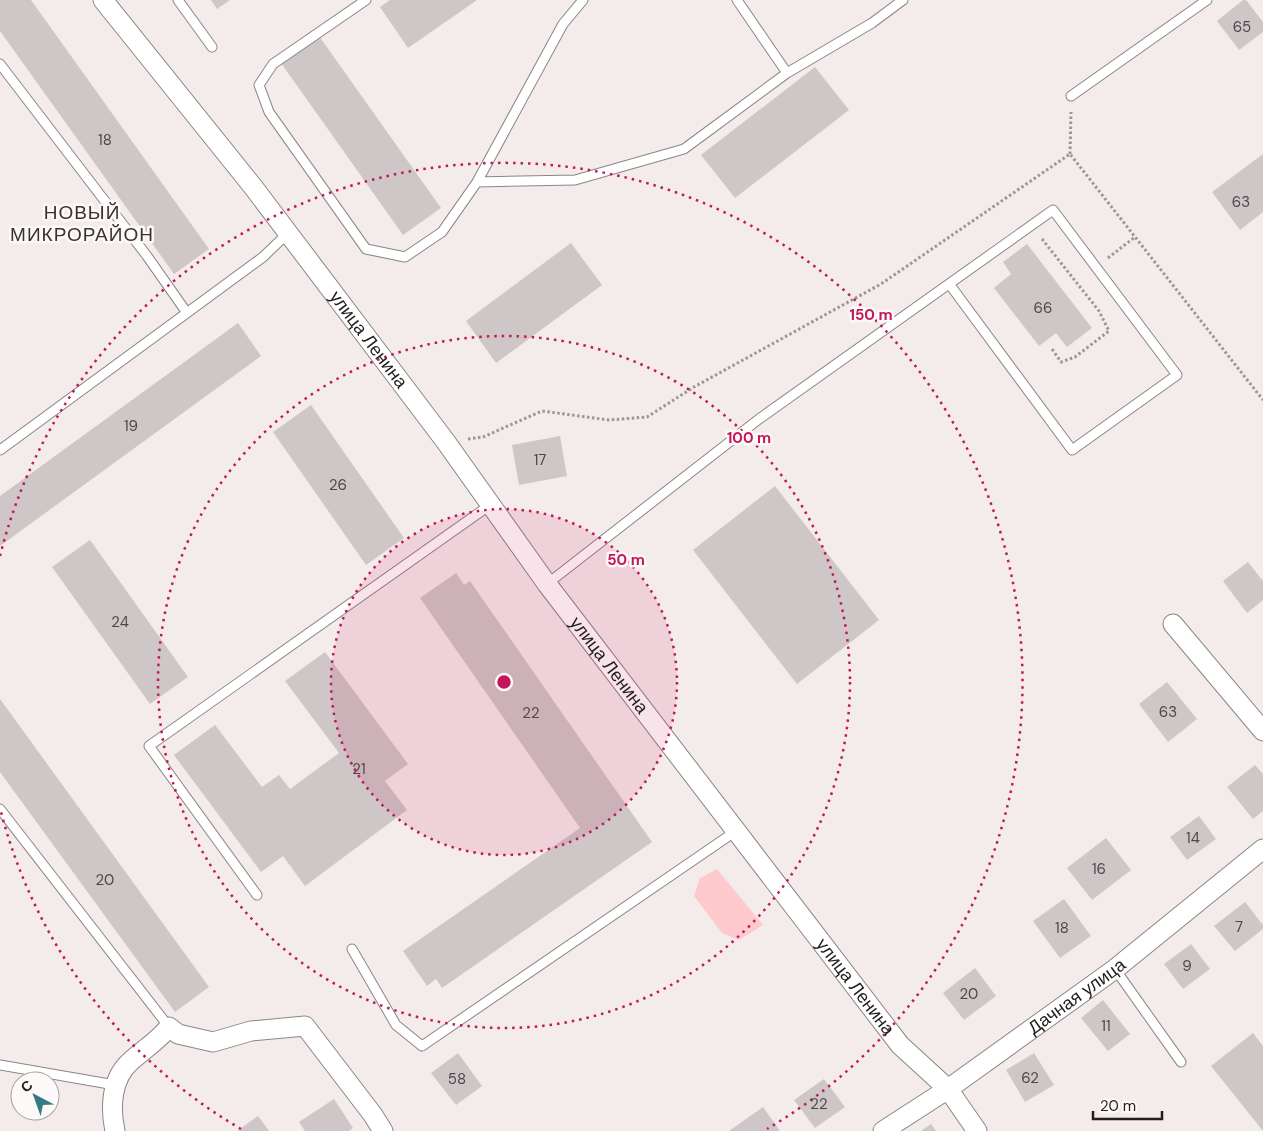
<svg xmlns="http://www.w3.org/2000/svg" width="1263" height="1131" viewBox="0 0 1263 1131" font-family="'DM Sans',sans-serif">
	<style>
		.green { fill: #fecace }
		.building { fill: #cfc6c7 }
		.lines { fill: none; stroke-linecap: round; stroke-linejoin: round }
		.lane-casing { stroke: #8d8586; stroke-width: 11 }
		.street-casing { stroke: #8d8586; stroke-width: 21 }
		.path { stroke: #9d9697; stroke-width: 3; stroke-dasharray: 2.5 2.5; stroke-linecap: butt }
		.lane { stroke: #fff; stroke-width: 9 }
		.street { stroke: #fff; stroke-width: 19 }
		.ring { fill: none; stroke: #c2185b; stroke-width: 2.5; stroke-dasharray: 2.5 5 }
		.labels { text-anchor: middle; stroke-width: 5; stroke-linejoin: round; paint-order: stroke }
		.number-label { font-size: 15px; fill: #4c4849 }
		.street-label { font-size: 18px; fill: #211e1f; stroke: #fef9f9 }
		.neighbourhood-label { font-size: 19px; letter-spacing: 1px; fill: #393233; stroke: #fef9f9 }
		.centre { fill: #c2185b; stroke: #fef9f9; stroke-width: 2.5 }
		.ring-label { font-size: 15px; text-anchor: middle; font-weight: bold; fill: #c2185b; stroke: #fef9f9; stroke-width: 5; stroke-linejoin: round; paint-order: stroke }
	</style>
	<rect width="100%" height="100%" fill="#f4ebeb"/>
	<!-- green -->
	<path class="green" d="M717,869L763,925L739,940L722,933L694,896L700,878Z"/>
	<!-- building -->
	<path class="building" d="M0,0H31L209,249L174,274L0,31Z
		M211,0H230L217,9Z
		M390,0H477L408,48L380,7Z
		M1243,0H1246L1263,22V32L1239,50L1217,21Z
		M319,36L441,208L403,235L281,63Z
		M815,67L849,110L735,198L701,155Z
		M1263,154V212L1240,230L1212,192Z
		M571,243L602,285L496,363L466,321Z
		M1027,244L1092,328L1067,347L1056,333L1039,346L994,288L1011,274L1003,262Z
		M238,323L261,356L0,546V496Z
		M311,405L404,538L366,565L273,432Z
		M560,436L567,476L519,485L512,445Z
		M775,486L879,620L797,684L693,550Z
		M90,540L188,677L150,704L52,567Z
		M1248,562L1263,581V600L1247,613L1223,581Z
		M456,573L464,585L470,581L652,842L442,988L436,979L427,986L403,951L580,828L420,598Z
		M325,652L408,764L385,781L407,810L305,886L283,856L261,872L174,755L215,725L262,787L279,775L290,789L339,753L285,681Z
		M1167,682L1197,719L1168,742L1139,704Z
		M0,699L209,987L175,1012L0,772Z
		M1255,765L1263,774V811L1253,819L1227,787Z
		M1199,816L1216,839L1187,860L1170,837Z
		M1106,838L1131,870L1092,900L1067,868Z
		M1064,899L1091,936L1060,958L1033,921Z
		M1245,902L1263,925V929L1235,951L1214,926Z
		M1191,944L1210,969L1183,989L1164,964Z
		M975,968L996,996L964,1020L943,993Z
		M1103,1000L1130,1034L1108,1051L1081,1018Z
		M1253,1033L1263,1046V1131L1211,1066Z
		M458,1053L482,1086L456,1105L431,1073Z
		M1034,1053L1054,1085L1025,1102L1006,1070Z
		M824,1079L845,1107L815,1128L794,1100Z
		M334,1099L353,1128L349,1131H305L299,1122Z
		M763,1107L780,1131H729Z
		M258,1116L269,1131H237Z
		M931,1124L936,1131H921Z"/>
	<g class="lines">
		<defs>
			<path id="lane" d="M178,0L212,47
				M366,0L273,64L259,85L269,112L366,249L405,257L442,232L477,182L563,24L583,0
				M737,0L787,73
				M0,64L147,256L187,313
				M1071,96L1207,0
				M477,182L575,180L684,149L787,73L872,23L903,0
				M0,450L263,257L287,234
				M547,584L759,419L1053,210L1177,375L1072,450L950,285
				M0,809L169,1027
				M257,895L149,746L490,505
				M352,949L396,1025L422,1046L736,831
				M1115,969L1181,1062
				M0,1065L115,1085"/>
			<g id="street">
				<path id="s1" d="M103,0L254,188L446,442L547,584L900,1045L948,1089L977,1131"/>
				<path d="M1173,624L1263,731"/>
				<path d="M115,1131C110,1108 111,1078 131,1061C144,1049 158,1041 169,1027L178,1034L213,1042L251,1031L305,1026L373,1115L383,1131"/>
				<path id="s2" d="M883,1131L948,1089L1115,969L1263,849"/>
			</g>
		</defs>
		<!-- lane casing -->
		<use href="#lane" class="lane-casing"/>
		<!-- street casing -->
		<use href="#street" class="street-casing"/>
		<!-- path -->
		<path class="path" d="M1070,154L1071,112
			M1042,239L1099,311L1109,331L1075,357L1061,362L1052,349
			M1108,258L1135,237
			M468,439L483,437L542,411L609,420L647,417L694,387L881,284L1070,154L1263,400"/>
		<!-- lane -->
		<use href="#lane" class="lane"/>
		<!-- street -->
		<use href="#street" class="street"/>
	</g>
	<!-- distance rings -->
	<circle cx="504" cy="682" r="173" fill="#c2185b" fill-opacity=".12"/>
	<g class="ring">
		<circle cx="504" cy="682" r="173"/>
		<circle cx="504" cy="682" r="346"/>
		<path d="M241 1129A519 519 0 0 1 0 808M0 556A519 519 0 1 1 767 1129"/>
	</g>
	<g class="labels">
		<!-- number labels -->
		<g class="number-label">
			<text x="1242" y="32">65</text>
			<text x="105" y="145">18</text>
			<text x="1241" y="207">63</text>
			<text x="1043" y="313">66</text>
			<text x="131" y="431">19</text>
			<text x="540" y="465">17</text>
			<text x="338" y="490">26</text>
			<text x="120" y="627">24</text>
			<text x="1168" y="717">63</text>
			<text x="531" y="718">22</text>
			<text x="359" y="774">21</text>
			<text x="1193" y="843">14</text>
			<text x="1099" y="874">16</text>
			<text x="105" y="885">20</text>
			<text x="1239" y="932">7</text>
			<text x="1062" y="933">18</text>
			<text x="1187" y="971">9</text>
			<text x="969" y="999">20</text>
			<text x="1106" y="1031">11</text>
			<text x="1030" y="1083">62</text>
			<text x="457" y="1084">58</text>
			<text x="819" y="1109">22</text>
		</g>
		<!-- street labels -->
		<g class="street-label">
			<text dy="6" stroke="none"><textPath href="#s1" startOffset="431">улица Ленина</textPath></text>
			<text dy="6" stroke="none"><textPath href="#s1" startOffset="836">улица Ленина</textPath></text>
			<text dy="6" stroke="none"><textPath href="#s1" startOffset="1241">улица Ленина</textPath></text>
			<text dy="6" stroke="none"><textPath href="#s2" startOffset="236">Дачная улица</textPath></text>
		</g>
		<!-- neighbourhood labels -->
		<g class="neighbourhood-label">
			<text x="82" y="219">НОВЫЙ<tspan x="82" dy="22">МИКРОРАЙОН</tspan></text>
		</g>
	</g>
	<circle cx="504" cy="682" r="8" class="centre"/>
	<g class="ring-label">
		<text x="871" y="320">150 m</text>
		<text x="749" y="443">100 m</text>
		<text x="626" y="565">50 m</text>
	</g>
	<!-- north arrow -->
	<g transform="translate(35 1096) rotate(319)"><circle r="24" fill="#fef9f9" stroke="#a6a1a2"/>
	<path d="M0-4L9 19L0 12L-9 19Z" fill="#347c83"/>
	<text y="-8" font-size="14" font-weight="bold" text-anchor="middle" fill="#211e1f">С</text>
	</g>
	<!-- scale -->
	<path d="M1093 1111v8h69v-8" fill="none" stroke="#211e1f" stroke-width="2.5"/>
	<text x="1100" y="1111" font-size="15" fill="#211e1f" stroke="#fef9f9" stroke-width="4" paint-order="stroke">20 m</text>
</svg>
